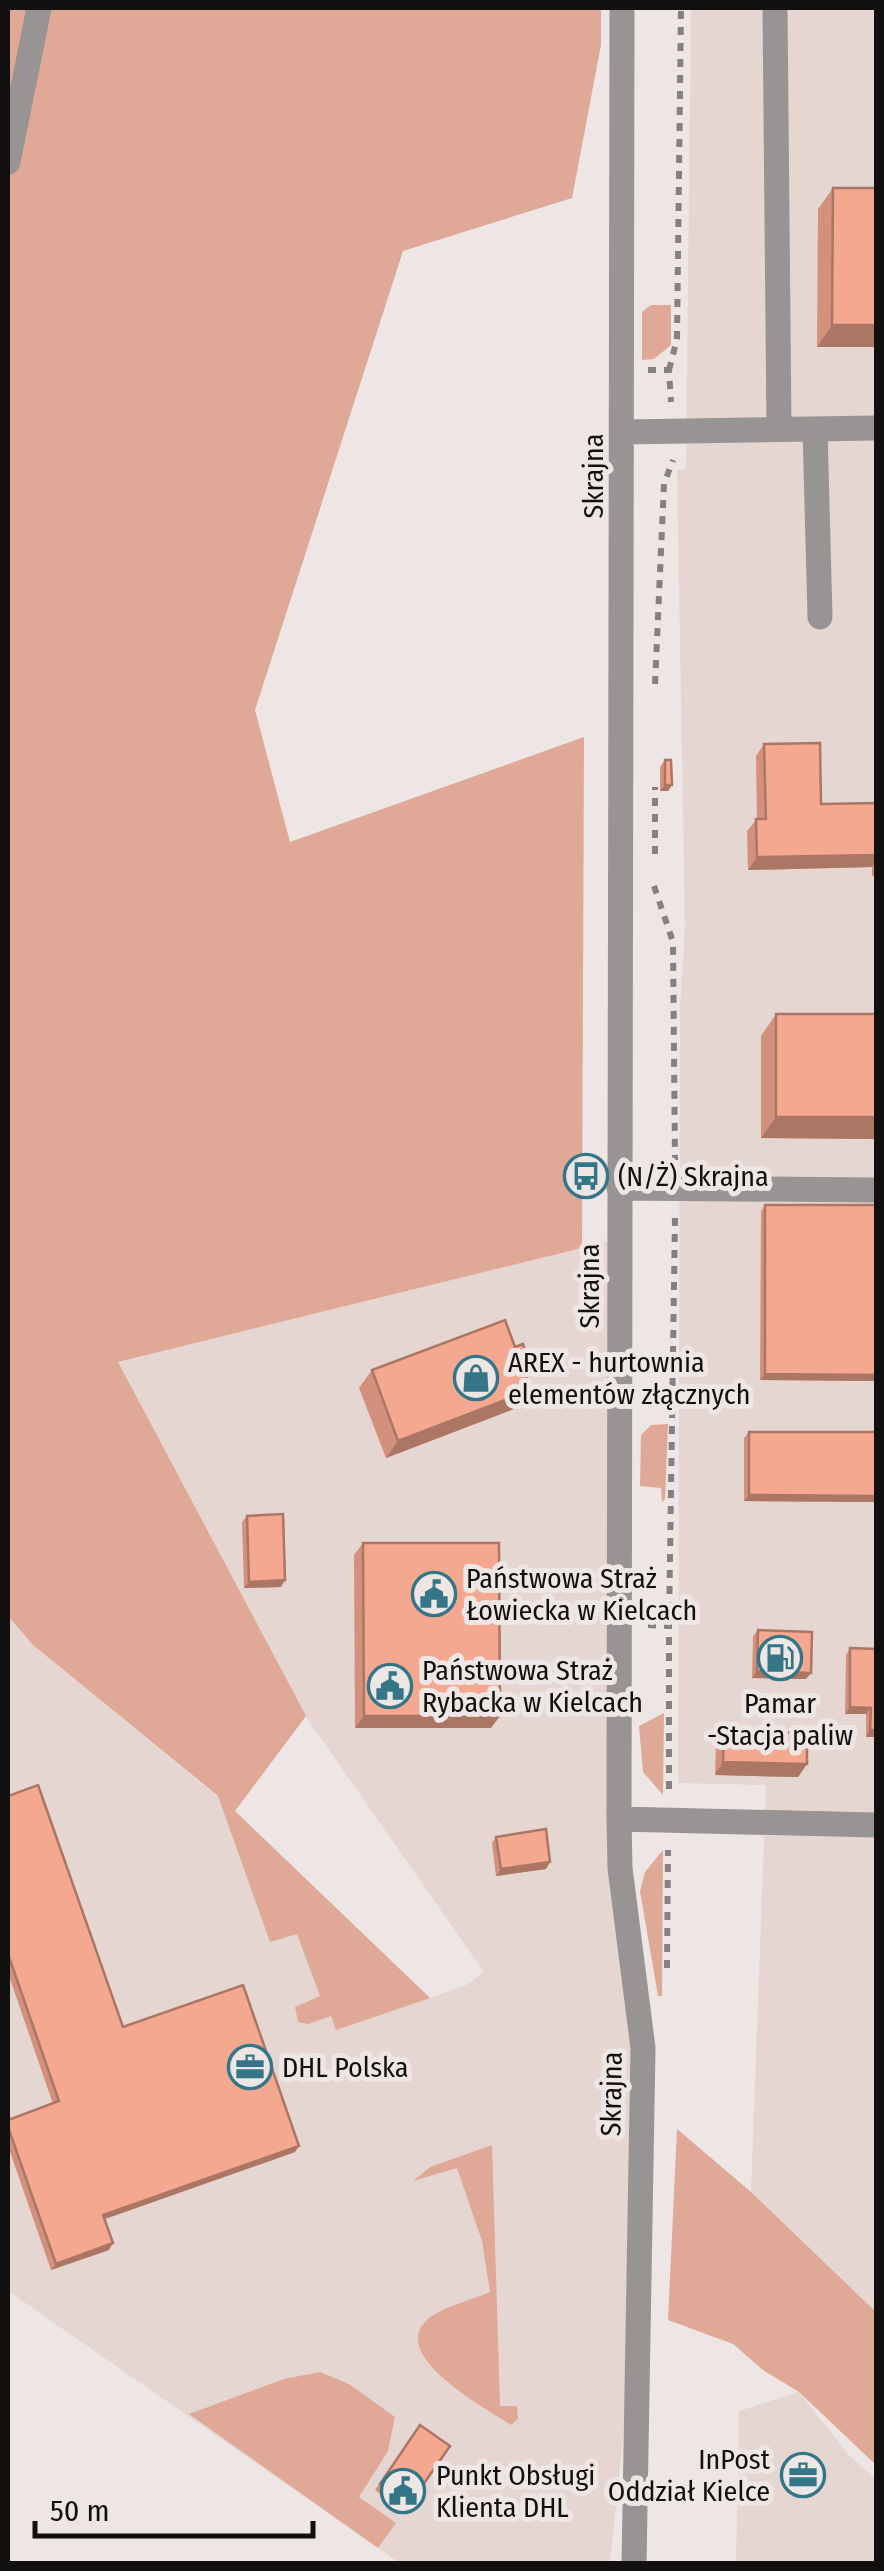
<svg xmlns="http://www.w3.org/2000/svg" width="884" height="2571" viewBox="0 0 884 2571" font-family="'Fira Sans Condensed',sans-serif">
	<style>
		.built { fill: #e5d6d1 }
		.green { fill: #dfa897 }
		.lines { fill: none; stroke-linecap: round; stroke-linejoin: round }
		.path { stroke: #868180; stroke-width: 6; stroke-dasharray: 8 8; stroke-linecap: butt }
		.minor { stroke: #979493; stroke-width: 25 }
		.wall { fill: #d3907c }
		.shaded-wall { fill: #ac7665 }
		.building { fill: #f5a890; stroke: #ac7665; stroke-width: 2.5 }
		.labels { text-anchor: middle; stroke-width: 10; stroke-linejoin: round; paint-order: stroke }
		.street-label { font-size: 28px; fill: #12100f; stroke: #ede6e4 }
		.poi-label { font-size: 28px; fill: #12100f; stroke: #ede6e4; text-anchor: start }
	</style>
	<rect width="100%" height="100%" fill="#ede6e4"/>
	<!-- built -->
	<path class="built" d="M691,8H876V2312L751,2192L766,1785L678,1783L680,1009L685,928L677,470L686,469Z
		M619,1239V1819L639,2001L633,2339L610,2563H400L8,2291V1616L33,1645L235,1811L430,1998L466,1985L484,1972L304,1714L193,1512L118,1362Z
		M799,2392L848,2454L876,2480V2563L736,2564L739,2411Z"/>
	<!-- green -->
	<path class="green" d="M8,8H601V45L572,198L403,251L255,710L290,842L584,737L582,1248L118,1362L306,1716L235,1811L430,1998L336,2030L331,2016L308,2024L298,2022L295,2007L320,1996L297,1934L270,1942L218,1796L33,1645L8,1616Z
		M651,305H671V345L654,359L642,360V312Z
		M668,1424L665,1499L662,1502L661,1488L640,1486L641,1435L651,1425Z
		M664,1713L663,1795L643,1772L639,1726Z
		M663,1850L662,1996H658L640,1891L645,1872Z
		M677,2129L751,2192L876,2312V2465L799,2392L763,2370L733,2344L668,2320Z
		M492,2145L500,2406H517L518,2419L511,2425C487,2409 380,2352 432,2316C448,2305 472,2300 490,2292L482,2241L457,2168L413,2181L430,2167Z
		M320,2372L349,2384L395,2417L388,2451L359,2497L396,2523L378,2548L189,2414L284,2379Z"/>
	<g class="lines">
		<!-- path -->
		<path class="path" d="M648,370H669L671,402
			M669,370L677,339L681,8
			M655,684L664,484L673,460
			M655,854V787
			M654,886L673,942L675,1160
			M648,1625L669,1626V1793
			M669,1626L675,1217
			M667,1968L668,1850"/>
		<!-- minor -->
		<path class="minor" d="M622,8L619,1819L620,1868L643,2048L634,2564
			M775,8L779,429
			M8,162L39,8
			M815,429L820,617
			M624,432L876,428
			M619,1188L876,1190
			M619,1819L876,1825"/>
	</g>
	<!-- wall -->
	<path class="wall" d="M875,8H876V347H817L818,209L833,188H875Z
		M876,743V875L872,876V867L748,870L747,831L757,819L756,756L764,744L821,804L875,803L874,746Z
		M665,760L672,785L668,791H660V767Z
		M776,1014H876V1139L761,1138V1036Z
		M765,1205H876V1381L760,1380L761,1211Z
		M515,1347L529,1362L524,1370L519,1407L386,1458L359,1388L372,1370Z
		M749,1432H876V1502L744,1501V1438Z
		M247,1516L281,1587L244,1588L242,1522Z
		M363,1543L491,1728H355L354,1555Z
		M758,1630L806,1679L752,1678L753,1636Z
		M850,1648L876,1649V1737H866V1714H845L846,1655Z
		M724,1731L807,1764L798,1777L715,1775L716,1744Z
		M8,1796L123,2027L295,2152L105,2219L109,2250L51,2270L8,2146V2120L53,2104L8,1973Z
		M496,1837L546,1869L496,1876L492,1843Z
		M420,2425L450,2446L404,2511L375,2490Z"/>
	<!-- shaded-wall -->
	<path class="shaded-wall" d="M832,325H876V347H817Z
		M665,785H672L668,791H660Z
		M876,855V861L872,867L748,870L757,857Z
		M776,1117H876V1139L761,1138Z
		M765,1374L876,1375V1381L760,1380Z
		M531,1390L519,1407L386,1458L398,1441Z
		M749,1495L876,1496V1502L744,1501Z
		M285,1580L281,1587L244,1588L249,1582Z
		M757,1671L811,1673L806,1679L752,1678Z
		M850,1707L871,1708L866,1714H845Z
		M364,1716H500L491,1728H355Z
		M870,1730H876V1737H866Z
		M723,1762L807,1764L798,1777L715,1775Z
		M550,1862L546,1869L496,1876L501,1869Z
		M299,2146L295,2152L99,2221L103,2215Z
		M113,2243L109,2250L51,2270L56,2264Z"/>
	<!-- building -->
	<path class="building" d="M833,188H876V325H832Z
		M820,743L821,804L876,803V855L757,857L756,819H766L764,744Z
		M665,760H671L672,785H665Z
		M776,1014H876V1117H776Z
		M765,1205H876V1375L765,1374Z
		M505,1320L515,1347L523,1344L529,1362L522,1365L531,1390L398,1441L372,1370Z
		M749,1432H876V1496L749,1495Z
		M283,1514L285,1580L249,1582L247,1516Z
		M363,1543H499L500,1716H364Z
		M758,1630L812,1632L811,1673L757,1671Z
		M850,1648L876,1649V1730H870L871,1708L850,1707Z
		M724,1731L807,1733V1764L723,1762Z
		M38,1785L123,2027L243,1985L299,2146L103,2215L113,2243L56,2264L8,2127V2120L59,2101L8,1954V1796Z
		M546,1829L550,1862L501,1869L496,1837Z
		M420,2425L450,2446L409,2505L380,2484Z"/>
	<!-- icons -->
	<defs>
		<symbol id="bus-ring" viewBox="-11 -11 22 22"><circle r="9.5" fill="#ede6e4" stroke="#347688" stroke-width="1.5"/><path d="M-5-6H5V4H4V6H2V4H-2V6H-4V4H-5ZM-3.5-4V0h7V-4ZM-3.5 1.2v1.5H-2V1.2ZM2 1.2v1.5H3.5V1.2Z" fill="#347688"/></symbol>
		<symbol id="shop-ring" viewBox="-11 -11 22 22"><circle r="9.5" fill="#ede6e4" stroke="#347688" stroke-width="1.5"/><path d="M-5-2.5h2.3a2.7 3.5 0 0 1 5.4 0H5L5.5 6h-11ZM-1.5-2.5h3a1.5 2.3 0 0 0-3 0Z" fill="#347688"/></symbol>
		<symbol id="civic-ring" viewBox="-11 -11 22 22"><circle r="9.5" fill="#ede6e4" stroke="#347688" stroke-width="1.5"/><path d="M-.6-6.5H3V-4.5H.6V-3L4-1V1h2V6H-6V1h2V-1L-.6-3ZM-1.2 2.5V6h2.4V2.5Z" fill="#347688"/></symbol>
		<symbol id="fuel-ring" viewBox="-11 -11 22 22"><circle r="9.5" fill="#ede6e4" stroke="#347688" stroke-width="1.5"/><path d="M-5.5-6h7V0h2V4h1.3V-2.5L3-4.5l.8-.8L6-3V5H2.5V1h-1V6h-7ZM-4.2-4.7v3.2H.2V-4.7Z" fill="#347688"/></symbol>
		<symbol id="office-ring" viewBox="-11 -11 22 22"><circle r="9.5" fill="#ede6e4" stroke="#347688" stroke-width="1.5"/><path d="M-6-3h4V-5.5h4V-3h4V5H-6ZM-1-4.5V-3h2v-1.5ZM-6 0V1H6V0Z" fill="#347688"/></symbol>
	</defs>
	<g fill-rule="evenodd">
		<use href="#bus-ring" x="561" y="1151" width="50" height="50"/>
		<use href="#shop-ring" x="451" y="1353" width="50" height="50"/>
		<use href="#civic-ring" x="409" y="1569" width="50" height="50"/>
		<use href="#fuel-ring" x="755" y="1633" width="50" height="50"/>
		<use href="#civic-ring" x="365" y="1661" width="50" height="50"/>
		<use href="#office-ring" x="225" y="2042" width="50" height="50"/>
		<use href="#office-ring" x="778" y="2450" width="50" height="50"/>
		<use href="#civic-ring" x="378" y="2466" width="50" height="50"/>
	</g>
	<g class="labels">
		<!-- street labels -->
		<g class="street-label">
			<text transform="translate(593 476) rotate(-90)" y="10">Skrajna</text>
			<text transform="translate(589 1286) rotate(-90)" y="10">Skrajna</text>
			<text transform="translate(611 2094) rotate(-89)" y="10">Skrajna</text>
		</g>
		<!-- poi labels -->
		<g class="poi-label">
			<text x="618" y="1186">(N/Ż) Skrajna</text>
			<text x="508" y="1372">AREX - hurtownia<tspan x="508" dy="32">elementów złącznych</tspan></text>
			<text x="466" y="1588">Państwowa Straż<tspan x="466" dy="32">Łowiecka w Kielcach</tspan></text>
			<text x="422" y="1680">Państwowa Straż<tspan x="422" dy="32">Rybacka w Kielcach</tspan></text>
			<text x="780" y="1713" text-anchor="middle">Pamar<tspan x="780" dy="32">-Stacja paliw</tspan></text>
			<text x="282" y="2077">DHL Polska</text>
			<text x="770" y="2469" text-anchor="end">InPost<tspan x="770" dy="32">Oddział Kielce</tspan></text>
			<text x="436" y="2485">Punkt Obsługi<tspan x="436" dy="32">Klienta DHL</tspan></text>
		</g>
	</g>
	<!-- border -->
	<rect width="884" height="2571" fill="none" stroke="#12100f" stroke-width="20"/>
	<!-- scale -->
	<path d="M35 2521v15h278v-15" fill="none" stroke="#12100f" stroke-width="5"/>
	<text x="50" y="2521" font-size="30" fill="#12100f" stroke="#ede6e4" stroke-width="8" paint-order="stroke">50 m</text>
</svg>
